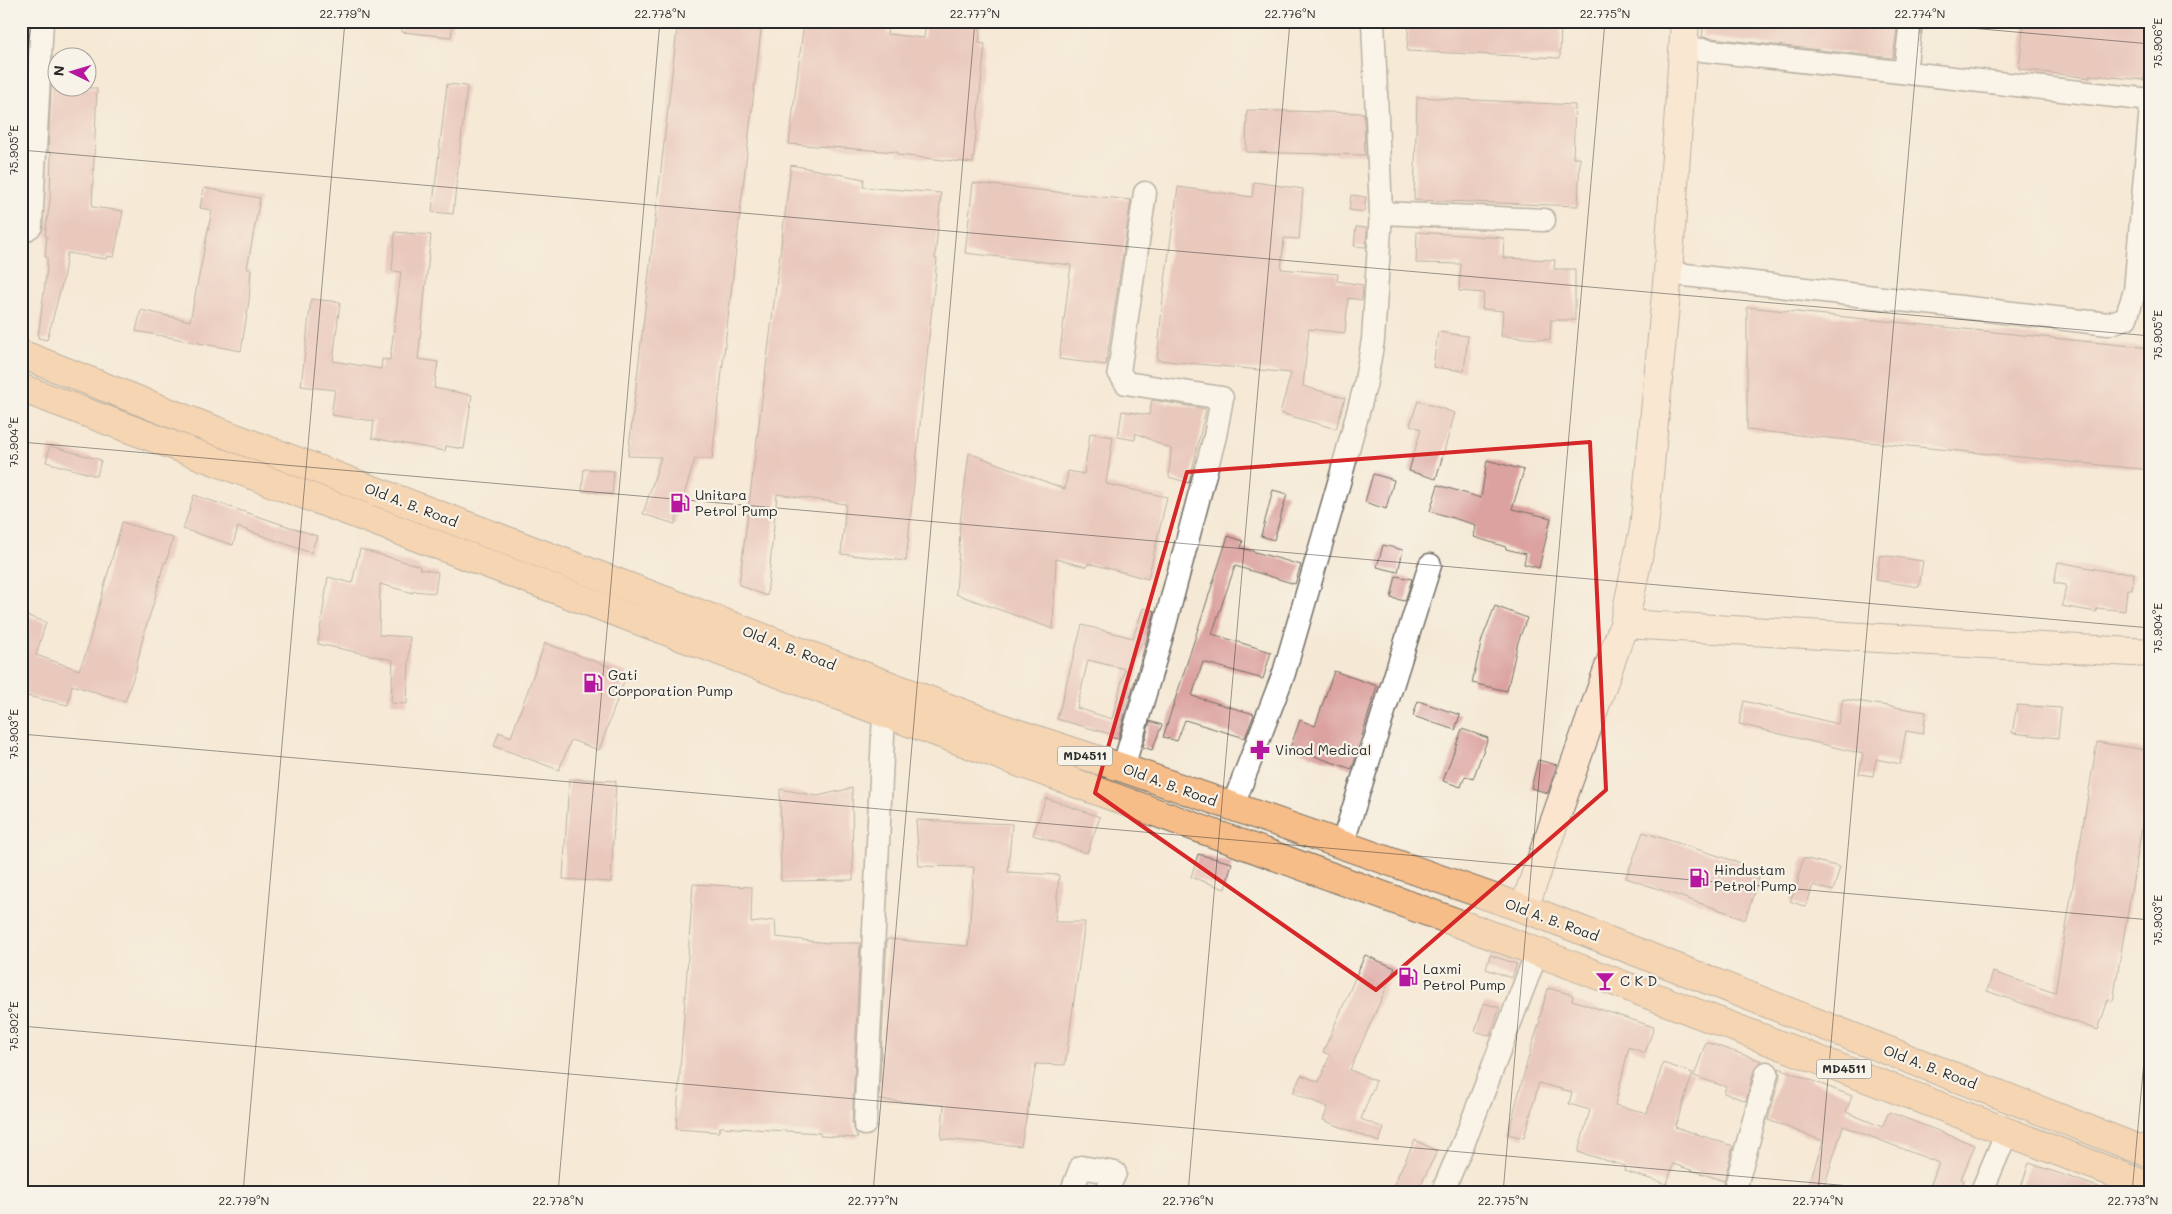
<svg xmlns="http://www.w3.org/2000/svg" width="2172" height="1214" viewBox="0 0 2172 1214" font-family="Mali,sans-serif">
	<style>
		.building { fill: #dba2a0; fill-rule: evenodd }
		.lines { fill: none; stroke-linecap: round; stroke-linejoin: round }
		.street-casing { stroke: #726e66; stroke-width: 25 }
		.secondary-casing { stroke: #726e66; stroke-width: 30 }
		.primary-casing { stroke: #726e66; stroke-width: 30 }
		.street { stroke: #fff; stroke-width: 22 }
		.secondary { stroke: #fce5cf; stroke-width: 28 }
		.primary { stroke: #f7bd88; stroke-width: 28 }
		.marked { fill: none; stroke: #d62828; stroke-width: 4; stroke-linejoin: round }
		.ticks { fill: none; stroke: #2b2b2b; stroke-width: 1; stroke-opacity: 0.45 }
		.labels { text-anchor: middle; stroke-width: 4.5; stroke-linejoin: round; paint-order: stroke }
		.shield { fill: #f7f3e8; stroke: #686764; stroke-width: 1 }
		.shield-label { font-size: 12px; font-weight: bold; fill: #2b2b2b }
		.poi-label { font-size: 14px; fill: #2b2b2b; stroke: #f7f3e8; text-anchor: start }
		.street-label { font-size: 14px; fill: #2b2b2b; stroke: #f7f3e8 }
		.neatline { fill: none; stroke: #2b2b2b; stroke-width: 2 }
		.ticks-label { font-size: 12px; text-anchor: middle; fill: #2b2b2b }
	</style>
	<rect width="100%" height="100%" fill="#f7f3e8"/>
	<filter id="ink" filterUnits="userSpaceOnUse"><feTurbulence type="fractalNoise" baseFrequency=".02" numOctaves="2"/><feDisplacementMap in="SourceGraphic" scale="10" xChannelSelector="R" yChannelSelector="G"/><feConvolveMatrix kernelMatrix="1 2 1 2 8 2 1 2 1" color-interpolation-filters="sRGB"/></filter>
	<filter id="wash" filterUnits="userSpaceOnUse"><feTurbulence type="fractalNoise" baseFrequency=".0096" numOctaves="4" result="noise"/><feDisplacementMap in="SourceGraphic" scale="20" xChannelSelector="R" yChannelSelector="G"/><feGaussianBlur stdDeviation="1.12" result="paint"/><feColorMatrix in="noise" values="0 0 0 0 0 0 0 0 0 0 0 0 0 0 0 0 0 1.4 0 .05"/><feComposite in="paint" operator="in"/></filter>
	<g filter="url(#wash)">
		<rect width="100%" height="100%" fill="#f5e9d5"/>
		<g id="blocks">
			<!-- building -->
			<path class="building" d="M402,21H453L451,37L402,32Z
				M678,21H762L712,459H695L675,524L643,514L661,457L628,456Z
				M804,21H889L887,34L924,38L926,21H981L979,43L985,44L973,163L897,155V152L789,144Z
				M1409,21H1512L1561,24L1560,58L1407,51Z
				M1704,21H1898L1893,58L1702,37Z
				M2024,21H2151L2144,80L2090,75V78L2019,69Z
				M21,70H26L22,151H21Z
				M52,71L58,72V88H97L92,207L123,211L114,257L107,256L106,259L67,253L63,280L47,340L38,338L47,268V257H45L47,236L45,235L50,201L51,152H48Z
				M447,84L467,86L453,214L432,212Z
				M1417,97L1575,105L1573,158H1580L1578,206L1414,200Z
				M1247,110L1364,113L1365,155L1246,152Z
				M791,165L864,179L863,187L941,193L935,259H937L906,561L841,554L846,504L777,494L767,596L739,585Z
				M1254,182L1303,189L1299,239L1284,238L1281,269L1338,274L1337,281L1363,285L1362,300L1348,298L1345,333L1309,329L1303,386L1345,398L1336,429L1280,413L1291,373L1157,360L1164,288L1178,187L1252,197Z
				M973,183L1131,200L1106,365L1059,359L1071,265L965,253Z
				M204,188L260,198L247,269H251L249,301L241,351L136,331L141,310L190,321L212,210L200,208Z
				M1351,195L1366,197L1364,212L1349,210Z
				M1356,227L1367,228L1366,247L1354,246Z
				M395,232L431,235L418,359L438,362L434,388L472,395L464,449L446,446L445,451L372,438L374,421L331,415L335,390L301,386L311,299L340,302L333,361L381,369L382,359L390,360L401,272L392,271Z
				M1417,232L1504,238L1503,258L1555,260L1554,269H1575V320H1551L1550,340L1501,336L1503,311L1482,309L1484,293L1459,291L1461,264L1416,263Z
				M1747,307L2151,348V470L1747,430Z
				M1438,332L1468,336L1464,371L1433,367Z
				M1152,400L1206,409L1189,483L1169,477L1171,449L1136,433L1135,440L1118,437L1122,411L1149,415Z
				M1418,401L1455,413L1436,479L1409,471L1421,429L1410,425Z
				M1090,433L1113,437L1106,484L1167,497L1148,579L1088,563L1087,567L1056,559L1053,629L956,594L960,532L959,531L969,453L1065,489L1068,471L1084,474Z
				M50,446L101,460L97,476L46,462Z
				M1487,460L1524,470L1512,509L1551,518L1539,568L1524,564L1526,554L1506,549V547L1474,537L1476,525L1430,511L1438,485L1481,498Z
				M584,469L614,471L612,494L582,491Z
				M1373,474L1394,480L1386,509L1365,502Z
				M1273,490L1287,494L1274,540L1261,536Z
				M194,495L317,536L311,553L238,527L233,545L183,529Z
				M122,522L173,538L166,563L164,562L154,602L144,633L136,667H137L125,701L72,685L68,705L27,696L28,693L21,691V614L46,622L36,655L79,670L86,653Z
				M1228,536L1243,541L1241,548L1301,565L1295,584L1235,566L1212,634L1271,652L1263,679L1203,662L1192,696L1254,714L1245,738L1185,720L1177,741L1163,737Z
				M1383,545L1403,550L1398,572L1377,567Z
				M360,549L420,566L419,569L438,572L435,593L413,591V593L380,584L379,635L410,637L407,704L391,703L393,660L318,644L328,577L352,583Z
				M1880,555L1923,561L1919,587L1876,580Z
				M2058,562L2112,572L2134,573L2132,589H2127L2125,611L2097,608L2096,612L2062,606L2066,585L2054,583Z
				M1396,576L1412,579L1405,601L1391,598Z
				M1495,606L1527,618L1518,642L1507,691L1472,683L1482,639Z
				M1143,608L1155,611L1118,739L1109,737L1110,734L1057,719L1082,625L1133,638ZM1088,660L1125,669L1112,719L1077,708Z
				M545,643L627,673L599,750L571,740L559,770L494,746L499,732L511,737Z
				M1334,671L1377,686L1352,769L1290,748L1300,720L1315,726Z
				M1843,699L1926,712L1923,734L1906,731L1900,764L1876,759L1873,776L1859,774L1863,754L1739,724L1744,701L1838,724Z
				M1418,701L1460,715L1455,730L1413,716Z
				M2017,705L2061,708L2058,738L2012,733Z
				M1150,721L1162,725L1152,750L1143,747Z
				M1462,729L1488,738L1473,779L1465,776L1461,787L1443,781Z
				M2097,742L2151,751V773L2113,1001L2108,1000L2098,1030L1987,991L1993,972L2055,993Z
				M1538,760L1557,765L1548,793L1531,788Z
				M569,779L616,781L611,882L563,879Z
				M852,788L853,880L781,881L780,789L818,796Z
				M1046,798L1100,817L1087,853L1033,835Z
				M916,820L1012,824L1008,872L1059,875L1055,922H1085L1065,1065L1036,1064L1021,1146L941,1139L944,1105L879,1100L887,939L968,946L974,867L919,866Z
				M1643,832L1744,864L1742,869L1760,875L1745,920L1732,915V914L1626,878Z
				M1198,854L1232,863L1225,889L1191,877Z
				M1803,858L1840,867L1833,891L1813,885L1806,907L1790,901L1797,885Z
				M693,884L752,887L751,923L775,920L776,937L828,943H860L852,1123L858,1138L820,1136V1133L720,1127L719,1132L676,1129Z
				M1365,955L1395,968L1350,1070L1376,1081L1361,1119L1384,1128L1379,1142L1323,1120L1328,1107L1293,1093L1301,1075L1319,1082L1330,1055L1323,1052Z
				M1490,955L1517,964L1512,978L1486,969Z
				M1548,988L1573,995L1572,1000L1654,1027L1645,1053L1629,1047L1615,1105L1647,1113L1663,1063L1693,1073L1675,1127L1733,1146L1724,1181L1673,1164L1667,1184L1624,1171L1625,1166L1578,1152L1590,1110L1569,1104L1572,1092L1539,1083L1524,1138L1508,1134L1531,1048L1540,1021L1539,1020Z
				M1484,1003L1500,1008L1490,1036L1475,1031Z
				M1706,1042L1762,1061L1754,1070L1746,1101L1724,1093L1726,1087L1694,1076Z
				M1779,1068L1852,1096L1846,1112L1882,1127L1889,1112L1975,1145L1961,1179L1964,1181L1960,1193H1939L1929,1189L1939,1163L1843,1126L1822,1193H1806L1823,1141L1768,1120L1780,1076Z
				M1415,1140L1437,1151L1417,1193H1402L1392,1188Z
				M2029,1163L2107,1190V1193H2019Z"/>
		</g>
	</g>
	<g filter="url(#ink)">
		<use href="#blocks" fill-opacity="0" stroke="#726e66" stroke-width="1"/>
		<g class="lines">
			<defs>
				<path id="street" d="M1684,48L2151,100
					M1905,72L1911,21
					M1381,213L1544,220
					M21,233L31,226L42,21
					M1668,273L2108,324L2126,318L2135,291L2151,106
					M1123,768L1163,632L1215,436L1222,398L1126,383L1119,372L1145,193
					M1232,808L1284,673L1340,479L1365,386L1373,340L1381,213L1373,21
					M1342,845L1430,565
					M865,1124L884,713
					M1071,1193L1081,1167L1115,1173L1106,1193
					M1442,1193L1468,1132L1537,952
					M1734,1193L1767,1073
					M1981,1193L2007,1132"/>
				<path id="secondary" d="M1624,624L2151,653
					M1524,908L1624,624L1644,529L1668,273L1685,21"/>
				<path id="primary" d="M21,354L188,420L1007,730L1123,768L1545,916L2151,1154
					M21,388L884,713L1537,952L2151,1187"/>
			</defs>
			<!-- street casing -->
			<use href="#street" class="street-casing"/>
			<!-- secondary casing -->
			<use href="#secondary" class="secondary-casing"/>
			<!-- primary casing -->
			<use href="#primary" class="primary-casing"/>
			<!-- street -->
			<use href="#street" class="street"/>
			<!-- secondary -->
			<use href="#secondary" class="secondary"/>
			<!-- primary -->
			<use href="#primary" class="primary"/>
		</g>
	</g>
	<!-- marked area -->
	<path d="M0 0H2172V1214H0ZM1590,442L1606,790L1376,990L1095,793L1187,472Z" fill="#f5e9d5" fill-opacity=".55" fill-rule="evenodd"/>
	<path class="marked" d="M1590,442L1606,790L1376,990L1095,793L1187,472Z"/>
	<!-- ticks -->
	<path class="ticks" d="M1891,21L2151,44M21,128L31,21M21,150L2151,336M21,442L2151,628M21,734L2151,920M21,1026L1930,1193M243,1193L345,21M558,1193L660,21M873,1193L975,21M1188,1193L1290,21M1503,1193L1605,21M1818,1193L1920,21M2132,1193L2151,984"/>
	<!-- icons -->
	<defs>
		<symbol id="fuel-bare" viewBox="-9 -9 18 18"><path d="M-5.5-6h7V0h2V4h1.3V-2.5L3-4.5l.8-.8L6-3V5H2.5V1h-1V6h-7ZM-4.2-4.7v3.2H.2V-4.7Z" fill="#b5179e" stroke="#f7f3e8" stroke-width="2.5" paint-order="stroke"/></symbol>
		<symbol id="pharmacy-bare" viewBox="-9 -9 18 18"><path d="M-2-6h4v4h4v4h-4v4h-4v-4h-4v-4h4Z" fill="#b5179e" stroke="#f7f3e8" stroke-width="2.5" paint-order="stroke"/></symbol>
		<symbol id="bar-bare" viewBox="-9 -9 18 18"><path d="M-6-5H6L.8 .8V4.5H3.5V6h-7V4.5H-.8V.8Z" fill="#b5179e" stroke="#f7f3e8" stroke-width="2.5" paint-order="stroke"/></symbol>
	</defs>
	<g fill-rule="evenodd">
		<use href="#fuel-bare" x="666" y="489" width="28" height="28"/>
		<use href="#fuel-bare" x="579" y="669" width="28" height="28"/>
		<use href="#pharmacy-bare" x="1246" y="736" width="28" height="28"/>
		<use href="#fuel-bare" x="1685" y="864" width="28" height="28"/>
		<use href="#fuel-bare" x="1394" y="963" width="28" height="28"/>
		<use href="#bar-bare" x="1591" y="967" width="28" height="28"/>
	</g>
	<g class="labels">
		<!-- shield labels -->
		<g class="shield">
			<rect x="1057.5" y="746.5" width="55" height="19" rx="4"/>
			<rect x="1816.5" y="1059.5" width="55" height="19" rx="4"/>
		</g>
		<g class="shield-label">
			<text x="1085" y="760">MD4511</text>
			<text x="1844" y="1073">MD4511</text>
		</g>
		<!-- poi labels -->
		<g class="poi-label">
			<text x="695" y="500">Unitara<tspan x="695" dy="16">Petrol Pump</tspan></text>
			<text x="608" y="680">Gati<tspan x="608" dy="16">Corporation Pump</tspan></text>
			<text x="1275" y="755">Vinod Medical</text>
			<text x="1714" y="875">Hindustam<tspan x="1714" dy="16">Petrol Pump</tspan></text>
			<text x="1423" y="974">Laxmi<tspan x="1423" dy="16">Petrol Pump</tspan></text>
			<text x="1620" y="986">C K D</text>
		</g>
		<!-- street labels -->
		<g class="street-label">
			<text transform="translate(411 505) rotate(21)" y="5">Old A. B. Road</text>
			<text transform="translate(789 648) rotate(21)" y="5">Old A. B. Road</text>
			<text transform="translate(1170 785) rotate(20)" y="5">Old A. B. Road</text>
			<text transform="translate(1552 920) rotate(20)" y="5">Old A. B. Road</text>
			<text transform="translate(1930 1067) rotate(21)" y="5">Old A. B. Road</text>
		</g>
	</g>
	<!-- margin -->
	<rect width="2172" height="1214" fill="none" stroke="#f7f3e8" stroke-width="55"/>
	<!-- north arrow -->
	<g transform="translate(72 72) rotate(275)"><circle r="24" fill="#f7f3e8" stroke="#a5a39c"/>
	<path d="M0-4L9 19L0 12L-9 19Z" fill="#b5179e"/>
	<text y="-8" font-size="14" font-weight="bold" text-anchor="middle" fill="#2b2b2b">N</text>
	</g>
	<rect x="28" y="28" width="2116" height="1158" class="neatline"/>
	<g class="ticks-label">
		<text x="345" y="18">22.779°N</text>
		<text x="660" y="18">22.778°N</text>
		<text x="975" y="18">22.777°N</text>
		<text x="1290" y="18">22.776°N</text>
		<text x="1605" y="18">22.775°N</text>
		<text x="1920" y="18">22.774°N</text>
		<text transform="translate(2158 43) rotate(-90)" y="4">75.906°E</text>
		<text transform="translate(14 150) rotate(-90)" y="4">75.905°E</text>
		<text transform="translate(2158 335) rotate(-90)" y="4">75.905°E</text>
		<text transform="translate(14 442) rotate(-90)" y="4">75.904°E</text>
		<text transform="translate(2158 628) rotate(-90)" y="4">75.904°E</text>
		<text transform="translate(14 734) rotate(-90)" y="4">75.903°E</text>
		<text transform="translate(2158 920) rotate(-90)" y="4">75.903°E</text>
		<text transform="translate(14 1026) rotate(-90)" y="4">75.902°E</text>
		<text x="244" y="1205">22.779°N</text>
		<text x="558" y="1205">22.778°N</text>
		<text x="873" y="1205">22.777°N</text>
		<text x="1188" y="1205">22.776°N</text>
		<text x="1503" y="1205">22.775°N</text>
		<text x="1818" y="1205">22.774°N</text>
		<text x="2133" y="1205">22.773°N</text>
	</g>
</svg>
